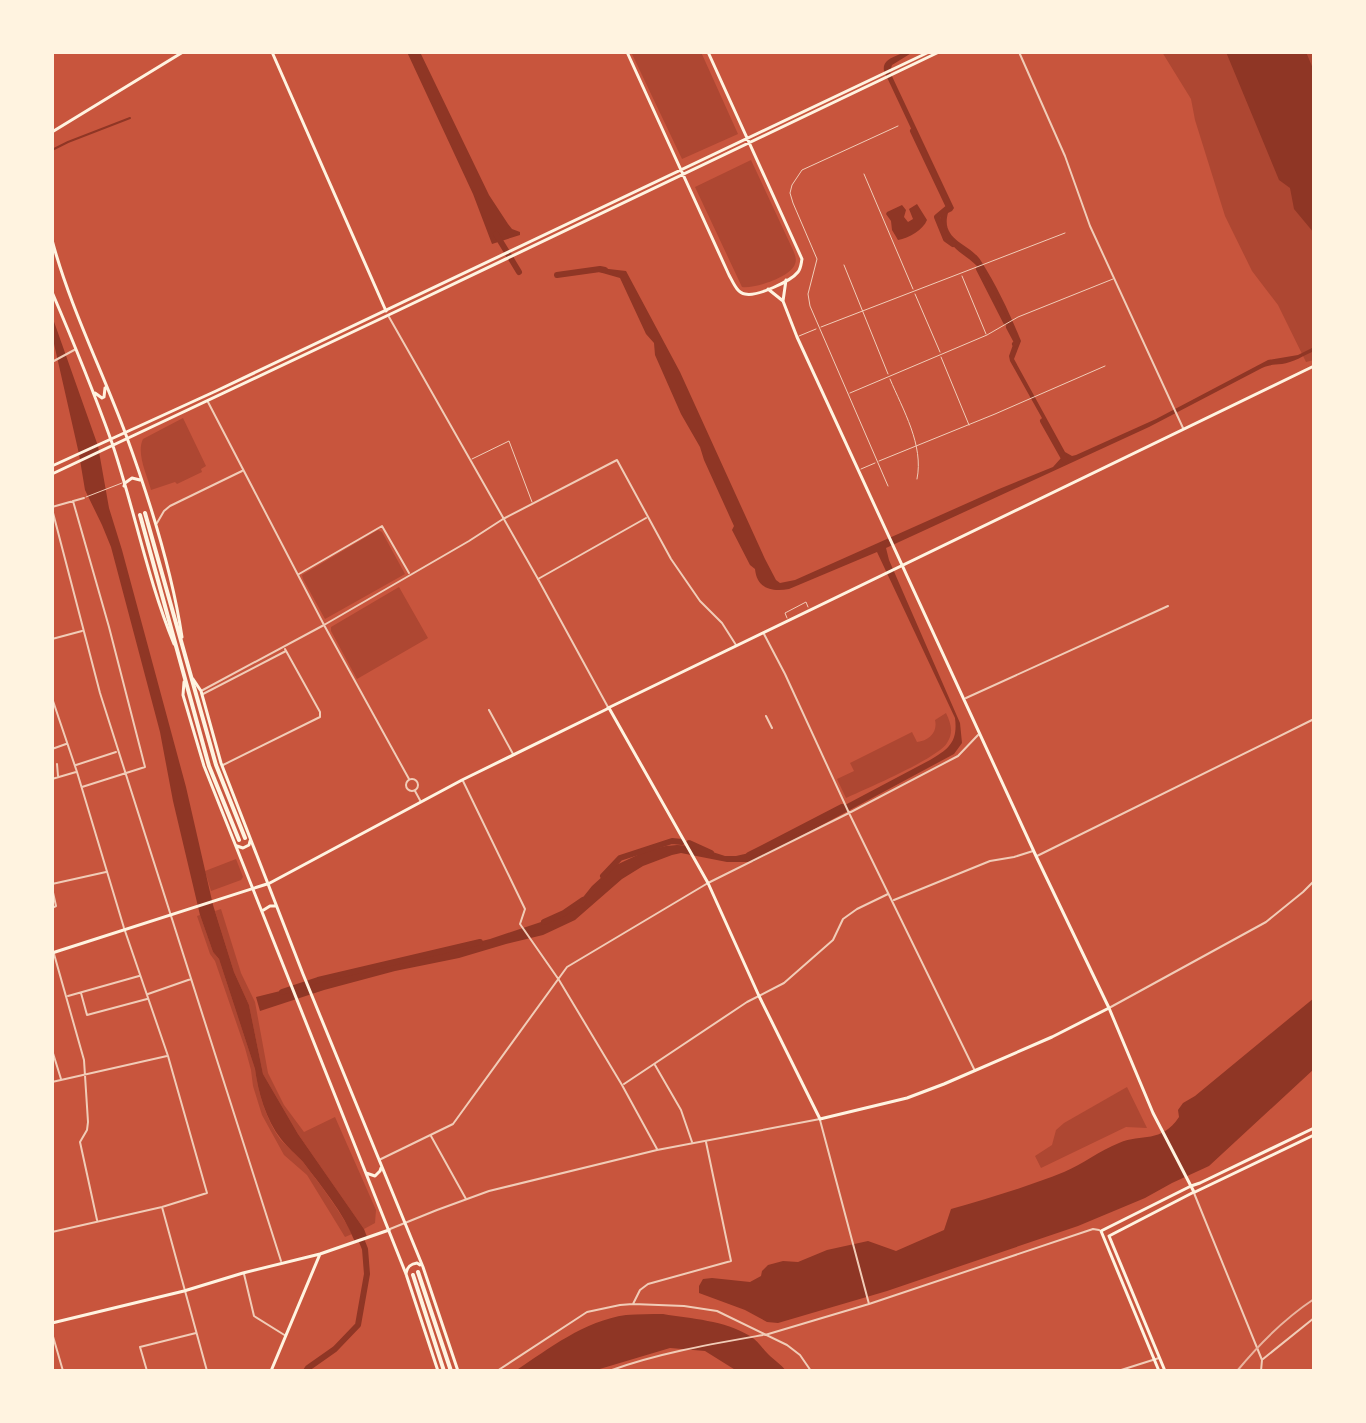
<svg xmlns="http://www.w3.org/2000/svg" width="1366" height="1423" viewBox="0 0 1366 1423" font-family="Lato,sans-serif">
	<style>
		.green { fill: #ae4732 }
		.water { fill: #8f3625 }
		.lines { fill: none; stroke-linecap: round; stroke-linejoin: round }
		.stream { stroke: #8f3625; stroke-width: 2 }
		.river { stroke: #8f3625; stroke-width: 6 }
		.service { stroke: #f1ccb7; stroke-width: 1 }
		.pedestrian { stroke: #f1ccb7; stroke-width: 1 }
		.minor { stroke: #f1ccb7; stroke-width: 2 }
		.tertiary { stroke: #f1ccb7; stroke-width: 2 }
		.secondary { stroke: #fff3e0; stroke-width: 3 }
		.primary { stroke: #fff3e0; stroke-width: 3 }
		.trunk { stroke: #fff3e0; stroke-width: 4 }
		.rail { stroke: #e9b49f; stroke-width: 2 }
	</style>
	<rect width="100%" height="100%" fill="#c8553d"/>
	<!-- green -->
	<path class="green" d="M631,52H701L738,134L682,159Z
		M1162,52H1314V360L1306,362L1278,305L1252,271L1225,216L1195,120L1191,99Z
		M751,160L793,250C795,255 797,259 795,264C791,277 754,289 742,287L695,187Z
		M183,418L206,466L201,469L202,472L177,484L175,482L151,490C147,475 136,453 143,439Z
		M378,530L382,532L405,574L325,619L303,579L302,575Z
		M399,587L428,638L357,679L331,631V627Z
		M946,713C951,724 954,732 947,743C938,758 866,789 846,798L837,779L854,771L850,763L912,732L917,742C929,741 938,732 935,720Z
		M236,859L243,877L241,880L211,891L205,871Z
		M221,909L241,973L255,1002L268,1073L284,1105L304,1132L335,1117L376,1210L375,1223L364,1229L298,1134L263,1074L249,1005L234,972L215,911Z
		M200,915L213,952L219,959L255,1069C258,1092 266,1120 280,1139C287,1147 296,1153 302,1161C320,1184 338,1208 352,1234L345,1237L307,1175L284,1155L262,1115L253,1086L251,1070L245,1048L215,961L210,954L197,916Z
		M1127,1087L1147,1128L1126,1127L1041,1168L1035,1156L1052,1145L1056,1130L1064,1123Z"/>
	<!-- water -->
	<path class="water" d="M407,52H420L489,195L508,224L512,229L520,232V235L492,244L473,194Z
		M904,52H913L892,65L890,72L954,208L952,211L948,213C940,241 971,244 981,261C997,286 1010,314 1021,341L1014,359L1065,452L1072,456L1076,455L1156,419L1268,360L1298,355L1314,347V351C1305,355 1292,363 1282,364C1274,365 1271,364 1262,368L1149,427L886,548L889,560L960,723L962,743L954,754L753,862H727L681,853L672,855L643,866L622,879L575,920L543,935L506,944L459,958L395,971L324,990L260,1011L256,997L490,939L559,916L576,906L592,886L614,866L646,851L666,846L677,845L694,846L725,856H736L758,851L930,760C949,749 958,742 955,718L877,552L789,589C772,592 757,589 755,569L750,565L732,530L734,526L704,460L700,447L681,414L655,355L654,343L646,334L620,278L599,272L600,268L626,271L680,372L765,559L776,580L780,583L795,580L999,489L1053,467L1061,458V452L1010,361L1009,356L1015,339L978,267C963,252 953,252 943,230C942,225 939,222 941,217C941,215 947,208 948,207L884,71C882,59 895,57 904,52Z
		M1226,52H1306L1314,71V233L1294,209L1290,188L1279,180Z
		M917,204L927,220C923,230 909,238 898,240L892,230L891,221L886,214L887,212L902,205L906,210L904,217L908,222L913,219L909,209Z
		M52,316L98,446L109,508L122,550L186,787L213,905L234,972L249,1005L263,1074L298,1134L364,1229L367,1237L355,1242C343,1212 322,1187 303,1162C296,1154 288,1148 281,1139C266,1120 258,1092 255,1069L219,959L213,952L200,915L173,801L160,732L111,547L102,525L85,490L79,454L52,335Z
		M1314,998V1069L1209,1166L1172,1183L1145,1198L1078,1226L887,1291L778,1323L767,1322L745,1310L699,1293V1286L703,1279L712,1278L750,1282L761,1276L762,1271L768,1265L783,1261L798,1262L827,1250L868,1241L896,1251L944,1230L951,1209C989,1198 1027,1187 1064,1172C1083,1164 1099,1151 1119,1143C1142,1133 1161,1144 1179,1117L1178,1110L1183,1103L1195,1096Z
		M663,1314C692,1319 724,1320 750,1336C757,1340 762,1348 768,1354C774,1360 781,1364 786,1371H737L705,1351L670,1348L593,1371H515C550,1348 584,1321 626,1315C638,1314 651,1314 663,1314Z"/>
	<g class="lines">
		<!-- stream -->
		<path class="stream" d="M52,150L68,142L130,118"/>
		<!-- river -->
		<path class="river" d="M913,131L949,207L937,217L946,239L953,244
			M496,234L519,272
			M979,269L1006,322
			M557,275L600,269L605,270
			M1009,327L1017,342L1015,344
			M1043,421L1065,460
			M689,843L711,853
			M749,855L842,807
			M603,876L620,858L672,841L682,842
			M544,922L564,913L583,900
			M282,992L318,980L480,942
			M306,1371L308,1368L335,1349L358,1325L367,1274L365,1249L359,1234"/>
		<!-- service -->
		<path class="service" d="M864,174L913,289
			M844,265L888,374
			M962,276L986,334
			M915,294L940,352
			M821,327L1065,233
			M799,336L816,329
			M941,357L969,425
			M890,379C903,410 924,445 917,479
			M850,393L987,335L1018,317L1113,279
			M472,459L509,441L532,502
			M879,461L995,414L1105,366
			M861,469L875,463
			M888,486L810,306L808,294L817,259L793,203L790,193L792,185L802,170L898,126
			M787,618L785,613L806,602L808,607"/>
		<!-- pedestrian -->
		<path class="pedestrian" d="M86,497L122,483"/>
		<!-- minor -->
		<path class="minor" d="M1019,52L1065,156L1090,226L1183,428
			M208,402L324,625L409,779
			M73,501L109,627L145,767L82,787
			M52,507L84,498
			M52,509L100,693L281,1261
			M157,523L164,511L170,506L242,471
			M299,574L382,526L409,573
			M538,579L646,518
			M764,634L785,674L849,813L975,1071
			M52,639L82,631
			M201,691L324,625L469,541L503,519L617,460L671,559L700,601L722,623L736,645
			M203,694L286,651
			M52,698L77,772L124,928L168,1056L207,1193L162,1207L52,1232
			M966,698L1168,606
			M489,710L513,754
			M766,716L772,728
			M52,749L66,744
			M57,764L58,776
			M76,765L116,752
			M223,765L320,717V712L285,649
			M406 785a6 6 0 1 1 12 0a6 6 0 1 1-12 0Z
			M52,779L76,772
			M463,781L525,909L520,924L559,980L622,1085L657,1149
			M415,791L421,802
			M1037,856L1314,719
			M52,884L106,872
			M52,888L56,906L52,908
			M894,900L990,861L1014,857L1033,851
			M54,954L84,1060L88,1122L87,1130L80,1142L97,1220
			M81,993L87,1015L147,999
			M148,994L191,979
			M68,996L139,976
			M52,1050L61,1079
			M655,1065L681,1110L692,1142
			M52,1082L167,1056
			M624,1084L747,1002L784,983L833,940L843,919L857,909L888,894
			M431,1136L466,1199
			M379,1160L453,1124L567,967L708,883L849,813L958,756L978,735
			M1194,1193L1262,1360L1261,1371
			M162,1207L207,1371
			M244,1274L254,1316L286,1336
			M633,1304L640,1290L648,1284L731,1261L706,1142
			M1263,1359L1314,1318
			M147,1371L140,1347L196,1333
			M497,1371L587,1312L620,1305L633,1304L684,1306L717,1311L787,1345L800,1355L811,1371
			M609,1371C658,1353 712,1344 763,1335
			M1118,1371L1159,1358"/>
		<!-- tertiary -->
		<path class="tertiary" d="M389,317L538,579L609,709
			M52,362L76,349
			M1109,1008L1266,922L1303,892L1314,881
			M820,1120L869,1304
			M390,1229L437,1210L489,1191L657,1150L820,1119
			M52,1333L63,1371
			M765,1335L869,1304L1093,1229L1099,1230"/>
		<!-- secondary -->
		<path class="secondary" d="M272,52L386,311
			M52,132L183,52
			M608,708L1314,366
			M52,953L267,884
			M52,1323L184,1291L243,1273L320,1254L389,1230
			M271,1371L320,1254"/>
		<!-- primary -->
		<path class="primary" d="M627,52L729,275C733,282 737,293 745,294C757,297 791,281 798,272C801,268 801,264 802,259L708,52
			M52,240C70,307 102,370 126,435C149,498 172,571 182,637
			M786,280L783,301L797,337L1036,856L1109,1008
			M768,289L783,301
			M52,292C73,341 93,390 111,440C134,507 147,578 174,644
			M95,393L102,398L104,397L105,388
			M52,466L216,391L929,52
			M52,474L397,311L939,52
			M124,486L125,483L132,478L140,480
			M193,679L201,691L221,763L303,974L423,1267L458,1371
			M184,682L183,695L204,766L406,1274L438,1371
			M237,846L243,848L249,845L250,841
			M268,884L462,780L609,708L708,883L759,996L820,1119L907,1098L944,1084L1052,1037L1109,1008L1153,1113L1194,1192L1109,1236L1165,1371
			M262,911L270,906H276
			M366,1173L375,1176L380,1171L381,1168
			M1195,1192L1314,1135
			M406,1274C407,1267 410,1264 417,1263L420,1265
			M1159,1371L1101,1231L1191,1186L1200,1183L1314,1128"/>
		<!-- trunk -->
		<path class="trunk" d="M145,513L216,765L245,838
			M140,515L209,766L239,840
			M418,1272L451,1371
			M413,1275L444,1371"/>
		<!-- rail -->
		<path class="rail" d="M1237,1371C1260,1343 1284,1319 1314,1299"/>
	</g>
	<!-- border -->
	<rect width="1366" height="1423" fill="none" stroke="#fff3e0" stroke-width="108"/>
</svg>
